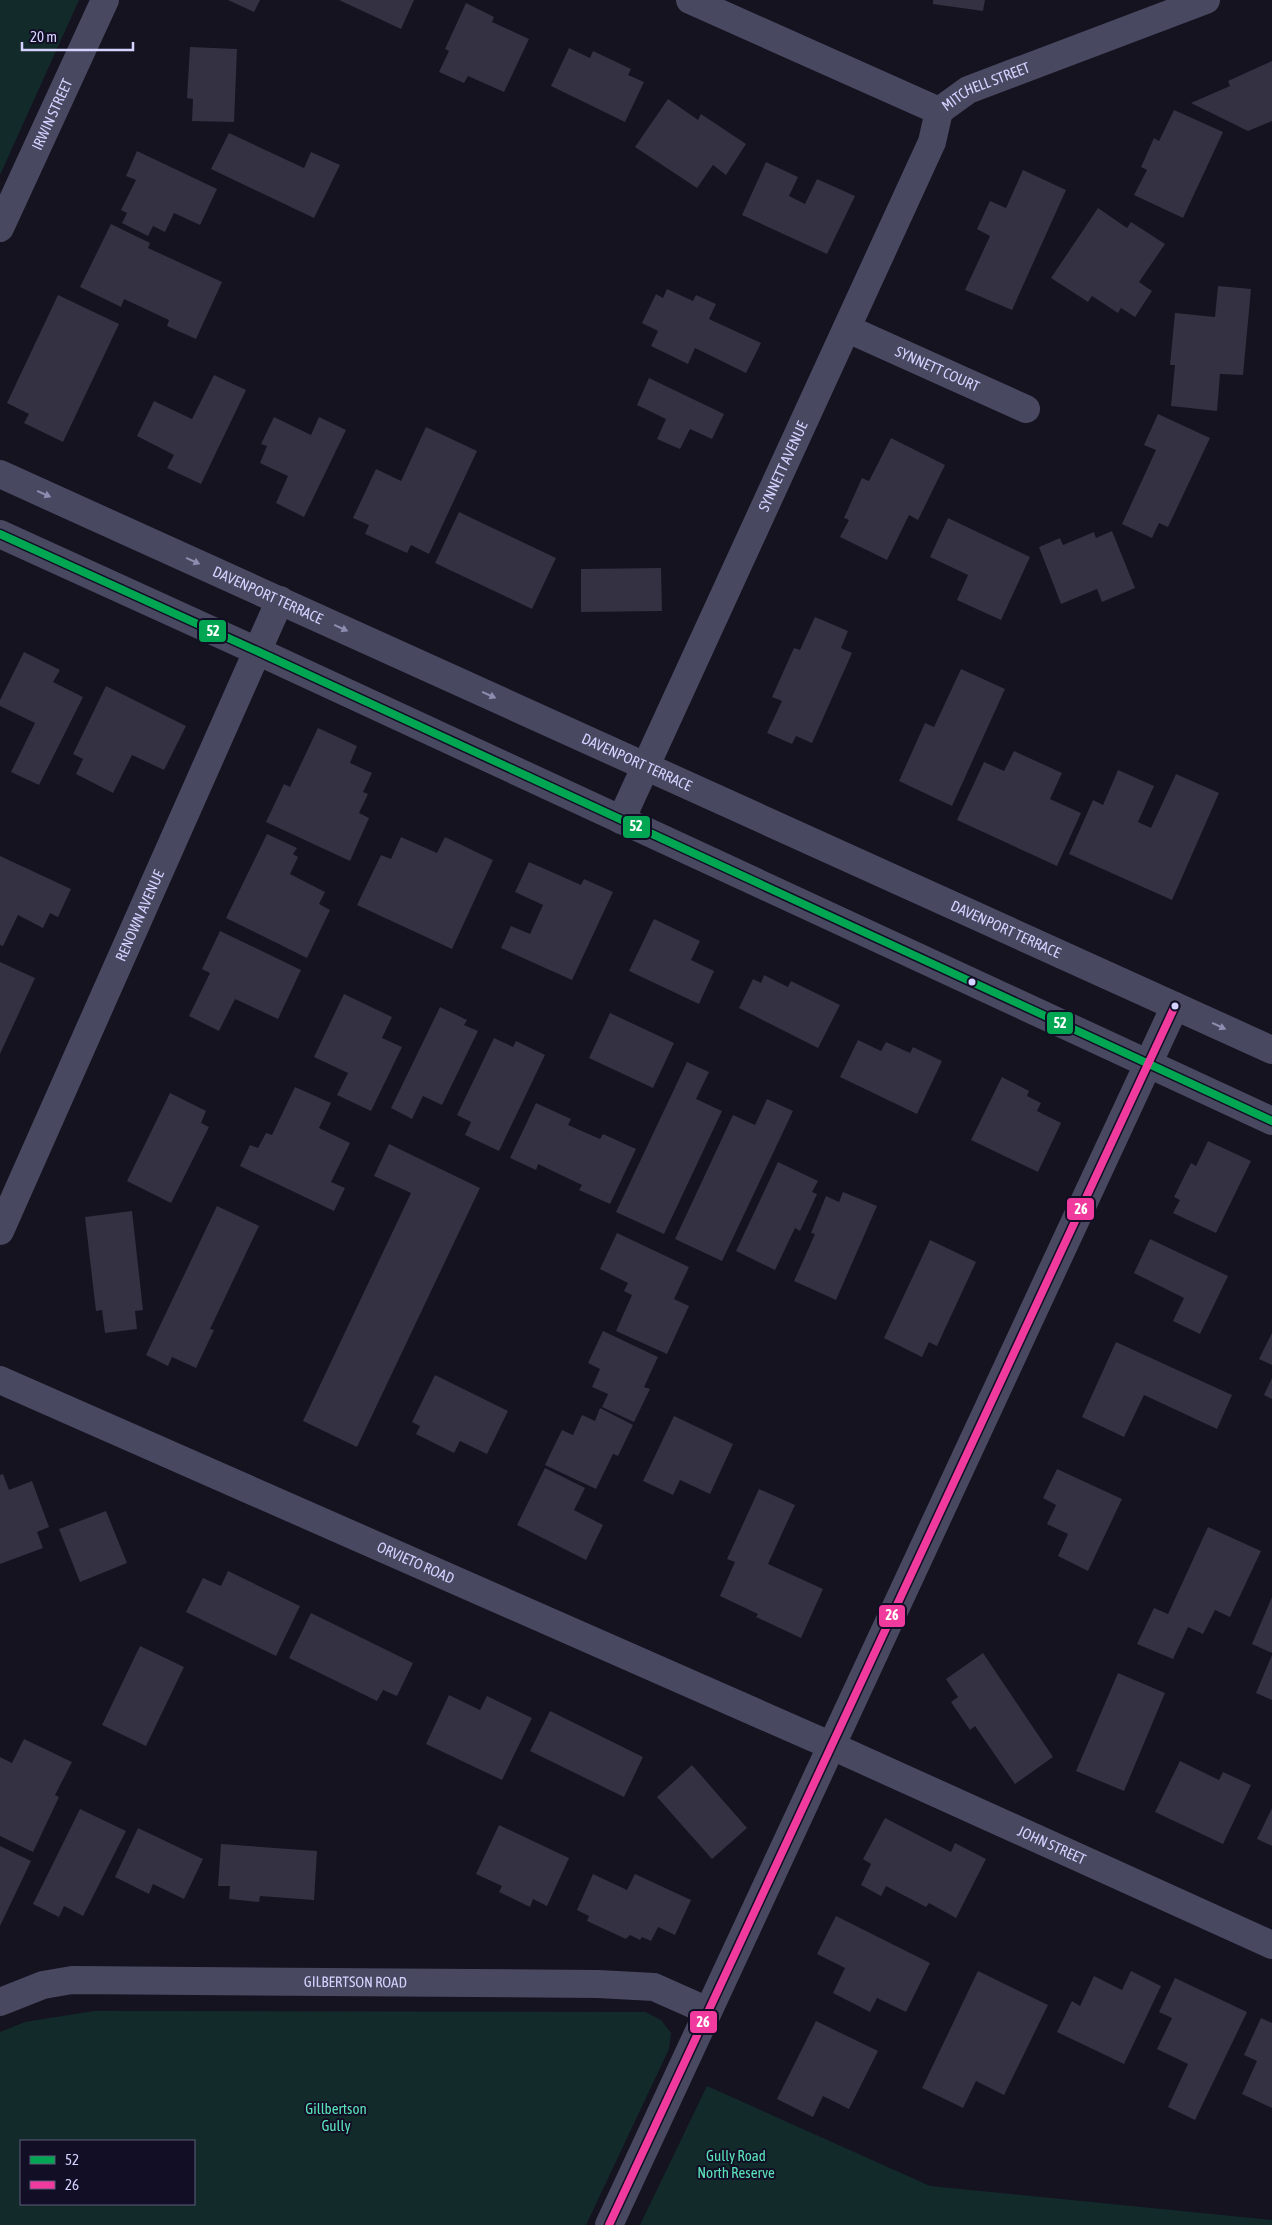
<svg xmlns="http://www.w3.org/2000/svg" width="1272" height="2225" viewBox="0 0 1272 2225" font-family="'Asap Condensed',sans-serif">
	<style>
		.green { fill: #122b2a; fill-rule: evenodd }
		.building { fill: #333142 }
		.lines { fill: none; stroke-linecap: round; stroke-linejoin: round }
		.minor { stroke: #484861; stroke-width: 28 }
		.bus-1-casing { stroke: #110e25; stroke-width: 11 }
		.bus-2-casing { stroke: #110e25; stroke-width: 11 }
		.bus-1 { stroke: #00a651; stroke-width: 8 }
		.bus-2 { stroke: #f13a9d; stroke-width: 8 }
		.oneway { fill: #8e8db0 }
		.bus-dot { fill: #d4d2ff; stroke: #110e25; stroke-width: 2 }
		.labels { text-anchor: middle; stroke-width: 4; stroke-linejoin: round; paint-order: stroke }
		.street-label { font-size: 15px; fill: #d4d2ff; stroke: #110e25 }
		.park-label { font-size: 15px; fill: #5ae2b9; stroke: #110e25 }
		.line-badge { stroke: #110e25; stroke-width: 2 }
		.badge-label { font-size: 14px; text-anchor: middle; font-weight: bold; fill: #fff }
	</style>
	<rect width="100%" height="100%" fill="#151320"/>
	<!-- green -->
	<path class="green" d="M0,0H79L0,175Z
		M94,2011L645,2012L661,2020L671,2033L669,2049L586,2225H0V2032L25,2022ZM21,2141H194V2204H21Z
		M707,2086L930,2186L1272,2220V2225H640Z"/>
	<!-- building -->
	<path class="building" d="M228,0H260L254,12Z
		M339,0H414L401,29Z
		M933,0H985L983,11L933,4Z
		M466,3L494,17L492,22L529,39L504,92L468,76L464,83L439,72L449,51L445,49Z
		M190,47L237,49L234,122L192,121L193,99L187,98Z
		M569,48L590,58L593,51L631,69L628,75L644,82L625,122L551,86Z
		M1272,61V121L1248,131L1191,103L1230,86L1228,81Z
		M668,99L698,120L701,114L746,144L726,175L713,165L697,188L635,147Z
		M1174,110L1223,132L1183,218L1134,195L1147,170L1141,167L1154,138L1159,141Z
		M229,133L304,168L311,152L340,165L314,218L211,169Z
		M137,151L217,189L200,225L174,213L165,232L153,226L148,236L122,223L127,213L121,210L136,180L126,176Z
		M766,162L798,177L789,196L805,204L817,179L855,196L827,254L742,215Z
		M1023,170L1066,190L1012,310L965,290L990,236L977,229L990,201L1006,208Z
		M1098,208L1127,228L1131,222L1165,244L1139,282L1152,291L1135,317L1121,308L1118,313L1092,296L1088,302L1051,278Z
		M111,224L150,243L148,248L222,282L196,339L167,326L169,320L124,299L121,307L80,287Z
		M1218,286L1251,289L1243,375L1220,374L1217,411L1171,406L1175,365H1170L1175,313L1215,317Z
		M667,289L693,301L696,295L716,304L709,319L761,343L746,373L695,348L688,364L651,346L658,331L642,323L656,294L663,298Z
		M58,295L119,324L63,442L24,423L29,414L7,403Z
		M214,375L246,390L201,484L167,468L174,455L137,436L154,401L192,419Z
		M649,378L724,414L712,439L690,429L680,449L657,439L666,419L637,405Z
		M1158,414L1210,438L1168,527L1159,523L1152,538L1122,524L1156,450L1144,445Z
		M274,417L311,435L319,417L346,430L304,517L276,503L288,476L260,463L267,446L261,444Z
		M426,427L477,451L429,554L411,545L407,553L365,534L369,525L353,518L376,469L401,481Z
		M891,438L945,465L918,520L909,515L887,560L840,537L849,520L844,518L862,478L869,481Z
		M459,512L556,558L532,609L435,563Z
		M948,518L1030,557L1001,620L957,600L968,575L930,557Z
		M1112,531L1135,588L1102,602L1097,589L1061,604L1039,547L1060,538L1063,545L1094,532L1096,538Z
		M661,568L662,611L581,612V569Z
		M815,617L848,631L841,648L852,653L812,743L796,736L792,744L767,733L782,701L772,697L794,648L800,650Z
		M24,652L60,670L53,682L83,697L39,785L11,772L35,723L0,706V700Z
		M961,669L1005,689L952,806L899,781L925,723L934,727Z
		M106,686L186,726L164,770L132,755L113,793L76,774L83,759L73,754Z
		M318,728L357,746L350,763L372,773L363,792L368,794L359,813L369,818L350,861L266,822L284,784L290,787Z
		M1014,751L1062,773L1050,799L1081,813L1057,866L957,820L984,762L1004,771Z
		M1118,770L1154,786L1138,822L1151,828L1176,774L1219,793L1172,900L1069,854L1093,800L1103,805Z
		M267,834L297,848L293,854L298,857L290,874L325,892L319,904L330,910L307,958L226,918Z
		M401,837L437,853L445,837L493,860L452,949L357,905L381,855L391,859Z
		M0,856L71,889L58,917L50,913L43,928L18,915L3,946L0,945Z
		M529,862L581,885L584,879L613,892L572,980L501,948L511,926L530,934L543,905L515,892Z
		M654,919L700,941L691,960L714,971L699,1004L629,971Z
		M220,931L301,970L278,1019L235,999L219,1031L189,1016L210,973L202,969Z
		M0,962L35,978L0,1054Z
		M764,975L788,987L791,981L840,1005L818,1048L739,1008L753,979L761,983Z
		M344,994L392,1017L382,1038L402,1047L371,1111L337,1095L348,1073L314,1057Z
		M440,1007L467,1020L464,1025L478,1031L442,1105L423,1096L412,1119L391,1108Z
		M610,1013L674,1043L653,1088L589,1058Z
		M494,1038L513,1047L516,1041L545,1055L499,1151L465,1135L471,1122L457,1115Z
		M858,1040L881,1051L886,1042L910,1053L913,1047L942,1061L917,1114L840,1077Z
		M687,1062L709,1072L696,1099L722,1111L664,1234L616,1212Z
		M1002,1077L1029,1091L1027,1096L1041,1103L1037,1111L1061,1123L1038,1172L971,1140Z
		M295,1087L331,1103L319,1128L350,1143L331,1182L345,1188L334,1211L240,1166L250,1145L258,1148L266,1133L272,1135Z
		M170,1093L206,1111L201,1123L209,1127L171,1203L127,1181Z
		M767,1099L793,1111L722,1261L675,1239L733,1115L755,1125Z
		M536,1103L571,1119L568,1125L600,1139L603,1134L636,1149L610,1204L579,1190L582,1185L538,1164L536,1170L510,1158Z
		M1208,1141L1251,1161L1216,1233L1173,1213L1180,1200L1174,1197L1191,1163L1196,1166Z
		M389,1144L480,1188L357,1447L303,1421L411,1193L374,1176Z
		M778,1162L818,1181L812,1192L817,1194L800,1231L795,1228L775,1270L736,1251Z
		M843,1192L877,1206L836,1300L794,1281L815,1234L811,1233L826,1196L839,1202Z
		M217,1206L259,1226L210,1329L214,1330L196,1368L172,1357L168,1366L146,1355Z
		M132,1211L143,1310L135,1311L137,1329L105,1333L102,1310L96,1311L85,1217Z
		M617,1233L689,1267L674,1299L689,1306L667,1354L616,1331L632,1295L624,1291L628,1283L600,1269Z
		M1150,1239L1228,1276L1200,1334L1173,1321L1184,1298L1134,1273Z
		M930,1240L976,1262L937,1346L929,1342L922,1357L884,1338Z
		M603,1331L658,1357L644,1387L650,1389L634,1422L602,1407L608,1394L592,1387L600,1369L588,1363Z
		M1272,1333V1365L1259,1359Z
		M1116,1342L1232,1395L1217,1429L1144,1395L1124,1437L1082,1417Z
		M435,1375L508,1411L487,1454L460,1441L454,1453L416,1434L420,1426L412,1422Z
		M1272,1378V1399L1264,1395Z
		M600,1408L633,1425L618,1456L613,1454L596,1489L545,1465L562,1430L573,1435L582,1415L595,1421Z
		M674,1416L733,1444L710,1494L680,1480L673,1495L643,1481Z
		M545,1468L585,1488L574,1510L603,1525L586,1560L517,1525Z
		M1057,1469L1122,1499L1088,1571L1058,1556L1068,1534L1047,1524L1056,1505L1043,1498Z
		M3,1474L9,1490L32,1481L49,1527L37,1532L43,1548L0,1564V1475Z
		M759,1489L795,1505L768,1564L823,1589L801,1638L756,1617L758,1614L720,1596L735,1562L727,1559Z
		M106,1511L127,1563L80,1582L59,1529Z
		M1208,1527L1261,1551L1230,1617L1215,1610L1203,1634L1188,1627L1173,1659L1137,1644L1154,1608L1168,1614Z
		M228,1571L300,1606L276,1656L186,1612L203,1578L221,1586Z
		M1272,1597V1653L1252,1644Z
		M311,1613L413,1663L397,1696L383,1690L377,1701L289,1658Z
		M140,1646L184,1667L146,1746L102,1725Z
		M983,1653L1053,1757L1015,1784L975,1726L970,1730L951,1702L958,1697L946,1679Z
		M1272,1655V1700L1256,1693Z
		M1118,1673L1165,1693L1124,1791L1076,1771Z
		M449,1695L480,1710L487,1696L532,1718L502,1780L426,1744Z
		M550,1711L643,1757L624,1797L530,1751Z
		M24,1739L72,1762L55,1795L59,1797L33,1852L0,1836V1757L12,1763Z
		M1180,1761L1219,1780L1223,1772L1251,1785L1223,1844L1155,1812Z
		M692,1765L747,1828L712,1859L657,1797Z
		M1272,1808V1846L1257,1839Z
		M80,1809L126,1831L83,1916L64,1906L59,1917L33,1904Z
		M885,1818L951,1852L955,1843L986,1859L956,1918L929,1903L926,1907L886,1886L881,1896L861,1885L871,1864L863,1859Z
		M499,1825L569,1858L547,1906L533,1899L530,1907L499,1892L502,1886L476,1874Z
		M138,1828L203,1859L184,1899L153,1884L149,1894L115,1877Z
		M221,1844L317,1851L314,1900L260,1896L259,1902L229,1899L230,1886H218Z
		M0,1846L31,1861L0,1926Z
		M593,1874L627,1890L635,1874L691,1900L675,1935L658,1927L651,1941L642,1937L640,1940L630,1935L626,1939L587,1921L589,1916L577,1910Z
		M836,1916L930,1963L906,2012L877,1998L870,2012L833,1993L845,1968L817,1954Z
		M978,1971L1048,2005L1004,2095L976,2081L963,2108L922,2088Z
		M1131,1971L1161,1986L1124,2064L1057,2032L1072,2001L1080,2006L1094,1976L1122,1990Z
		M1175,1978L1247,2012L1195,2120L1168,2107L1188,2064L1157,2049L1172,2018L1159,2012Z
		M1261,2018L1272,2023V2108L1242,2094L1257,2061L1244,2055Z
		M816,2021L878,2051L849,2109L823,2096L813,2117L777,2099Z"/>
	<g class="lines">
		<!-- minor -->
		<g class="minor">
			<path id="s1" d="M690,0L939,111L968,90L1206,0"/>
			<path id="s2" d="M0,228L105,0"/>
			<path id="s3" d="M848,329L1026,409"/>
			<path id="s4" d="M0,474L1272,1050"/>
			<path d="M0,534L257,651L1272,1121"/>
			<path id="s5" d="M621,820L932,142L939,111"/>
			<path id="s6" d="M0,1231L280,600"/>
			<path id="s7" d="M0,1380L832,1746L1272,1945"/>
			<path id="s8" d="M0,2002L43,1985L72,1980L598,1984L654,1987L708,2011"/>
			<path d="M609,2225L1175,1006"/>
		</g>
		<defs>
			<path id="bus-1" d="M0,534L257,651L1272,1121"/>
			<path id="bus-2" d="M609,2225L1175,1006"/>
		</defs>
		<!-- bus-1 casing -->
		<use href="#bus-1" class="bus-1-casing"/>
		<!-- bus-2 casing -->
		<use href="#bus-2" class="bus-2-casing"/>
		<!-- bus-1 -->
		<use href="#bus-1" class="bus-1"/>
		<!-- bus-2 -->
		<use href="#bus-2" class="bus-2"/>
	</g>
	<!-- one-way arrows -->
	<defs><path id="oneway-solid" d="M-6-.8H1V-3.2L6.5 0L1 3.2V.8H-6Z" transform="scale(1.25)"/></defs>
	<g class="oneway">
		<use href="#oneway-solid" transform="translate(44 494) rotate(24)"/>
		<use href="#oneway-solid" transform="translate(193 561) rotate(24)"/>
		<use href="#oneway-solid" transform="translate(341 628) rotate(24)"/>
		<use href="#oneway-solid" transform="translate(489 695) rotate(24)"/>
		<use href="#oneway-solid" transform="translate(1219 1026) rotate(25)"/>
	</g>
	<!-- markers -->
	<g class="bus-dot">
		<circle cx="972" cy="982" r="4.5"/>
		<circle cx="1175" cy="1006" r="4.5"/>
	</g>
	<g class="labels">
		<!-- street labels -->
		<g class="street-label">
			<text dy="5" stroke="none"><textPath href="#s1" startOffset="326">MITCHELL STREET</textPath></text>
			<text dy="5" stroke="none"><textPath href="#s2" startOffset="125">IRWIN STREET</textPath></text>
			<text dy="5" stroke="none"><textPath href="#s3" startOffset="98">SYNNETT COURT</textPath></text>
			<text dy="5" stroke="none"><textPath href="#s5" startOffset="389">SYNNETT AVENUE</textPath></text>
			<text dy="5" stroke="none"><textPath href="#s4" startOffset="294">DAVENPORT TERRACE</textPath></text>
			<text dy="5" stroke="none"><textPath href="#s4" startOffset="699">DAVENPORT TERRACE</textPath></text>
			<text dy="5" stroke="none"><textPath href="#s6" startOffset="345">RENOWN AVENUE</textPath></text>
			<text dy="5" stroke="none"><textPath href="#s4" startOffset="1104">DAVENPORT TERRACE</textPath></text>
			<text dy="5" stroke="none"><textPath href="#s7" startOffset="454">ORVIETO ROAD</textPath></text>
			<text dy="5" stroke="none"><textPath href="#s7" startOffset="1150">JOHN STREET</textPath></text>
			<text dy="5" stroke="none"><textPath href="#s8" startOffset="359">GILBERTSON ROAD</textPath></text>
		</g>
		<!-- park labels -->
		<g class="park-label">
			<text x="336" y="2114">Gillbertson<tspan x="336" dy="17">Gully</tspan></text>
			<text x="736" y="2161">Gully Road<tspan x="736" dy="17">North Reserve</tspan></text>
		</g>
	</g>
	<g class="line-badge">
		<rect x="198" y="619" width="29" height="24" rx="5" fill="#00a651"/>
		<rect x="622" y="815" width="29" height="24" rx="5" fill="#00a651"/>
		<rect x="1046" y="1011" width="28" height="24" rx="5" fill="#00a651"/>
		<rect x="1066" y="1197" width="29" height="24" rx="5" fill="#f13a9d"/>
		<rect x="878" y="1604" width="28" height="24" rx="5" fill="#f13a9d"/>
		<rect x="689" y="2010" width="29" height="24" rx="5" fill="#f13a9d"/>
	</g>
	<g class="badge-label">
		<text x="213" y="636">52</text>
		<text x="636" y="831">52</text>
		<text x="1060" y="1028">52</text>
		<text x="1081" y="1214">26</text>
		<text x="892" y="1620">26</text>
		<text x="703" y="2027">26</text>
	</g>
	<!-- legend -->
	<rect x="20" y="2140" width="175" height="65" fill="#110e25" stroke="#5f5c7c"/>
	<rect x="30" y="2156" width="25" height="8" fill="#00a651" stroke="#5f5c7c"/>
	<text x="65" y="2165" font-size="15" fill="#d4d2ff">52</text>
	<rect x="30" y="2181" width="25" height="8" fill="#f13a9d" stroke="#5f5c7c"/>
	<text x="65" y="2190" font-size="15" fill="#d4d2ff">26</text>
	<!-- scale -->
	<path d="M22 42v8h111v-8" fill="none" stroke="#d4d2ff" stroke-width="2.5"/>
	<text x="30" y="42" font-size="15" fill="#d4d2ff" stroke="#110e25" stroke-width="4" paint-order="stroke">20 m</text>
</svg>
